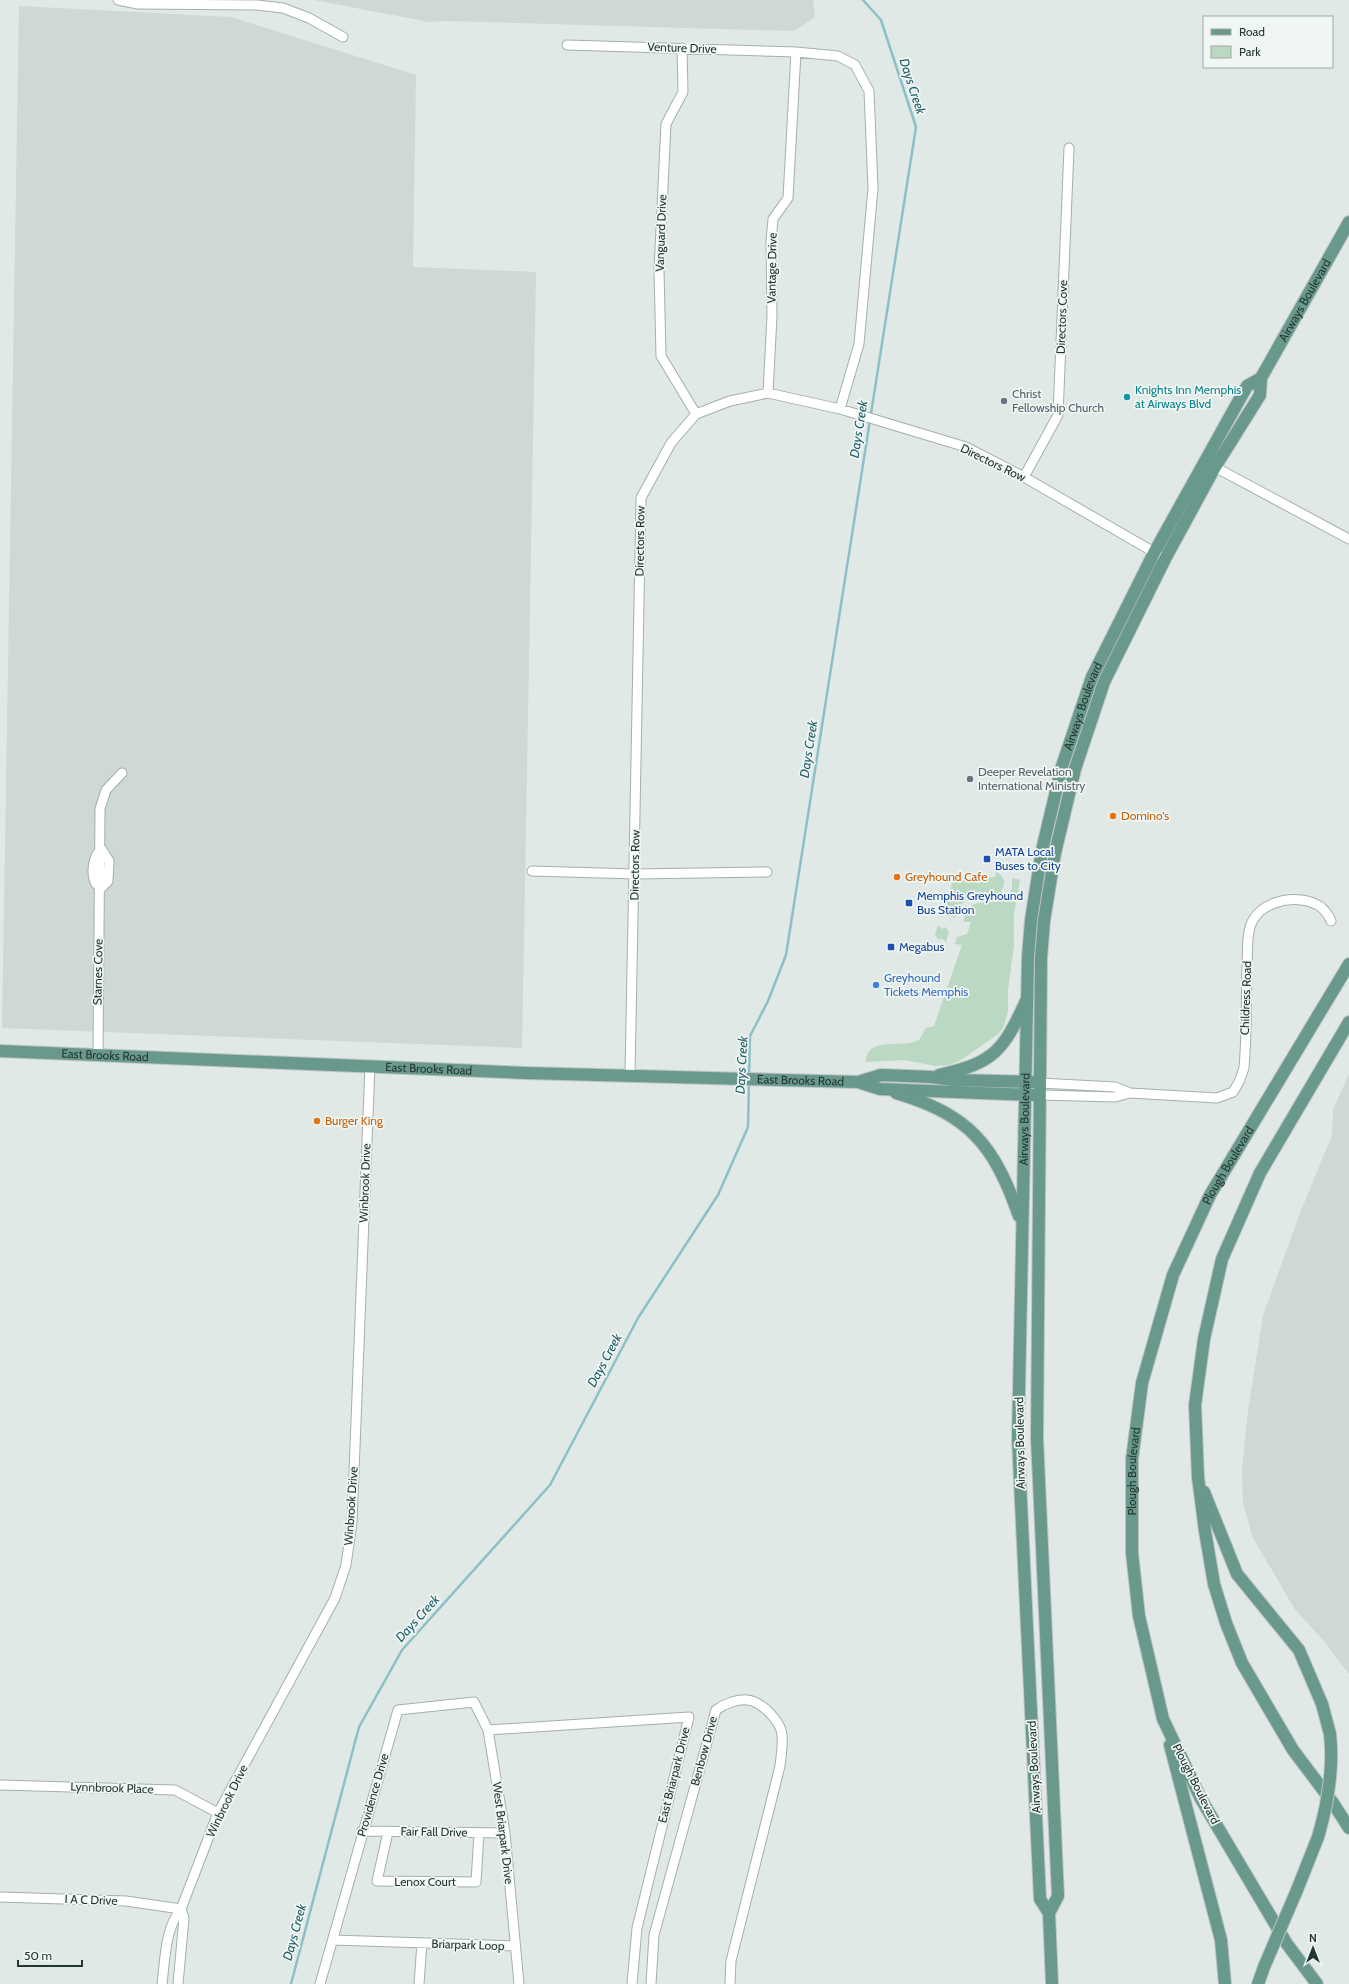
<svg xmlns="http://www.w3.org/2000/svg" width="1349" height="1984" viewBox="0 0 1349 1984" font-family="Cabin,sans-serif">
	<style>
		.built { fill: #ced8d4 }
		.green { fill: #bbd8c2 }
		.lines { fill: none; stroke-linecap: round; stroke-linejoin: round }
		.stream { stroke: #8dbfc8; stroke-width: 2.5 }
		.minor-casing { stroke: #a3b0ab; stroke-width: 11 }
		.major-casing { stroke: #bdc3c1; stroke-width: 14 }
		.minor { stroke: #fff; stroke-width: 9 }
		.major { stroke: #69998d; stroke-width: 12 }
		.major-bridge-casing { stroke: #bdc3c1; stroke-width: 14; stroke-linecap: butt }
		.major-bridge { stroke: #69998d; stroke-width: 12 }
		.culture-dot { fill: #0f9aa8; stroke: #eff6f3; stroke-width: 1.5 }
		.worship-dot { fill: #6b7280; stroke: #eff6f3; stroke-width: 1.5 }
		.food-dot { fill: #e8710a; stroke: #eff6f3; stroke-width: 1.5 }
		.transit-dot { fill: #1a4fb4; stroke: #eff6f3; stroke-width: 1.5 }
		.shop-dot { fill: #3f7fe0; stroke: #eff6f3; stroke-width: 1.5 }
		.labels { text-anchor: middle; stroke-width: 3.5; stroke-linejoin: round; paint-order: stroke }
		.street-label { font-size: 12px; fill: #223731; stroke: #eff6f3 }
		.culture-label { font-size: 12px; fill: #0d838f; stroke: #eff6f3; text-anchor: start }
		.worship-label { font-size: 12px; fill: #5b616d; stroke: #eff6f3; text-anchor: start }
		.food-label { font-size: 12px; fill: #c56008; stroke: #eff6f3; text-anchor: start }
		.transit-label { font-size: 12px; fill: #164399; stroke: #eff6f3; text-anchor: start }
		.shop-label { font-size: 12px; fill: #366cbe; stroke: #eff6f3; text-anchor: start }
		.water-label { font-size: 13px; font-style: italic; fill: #24606b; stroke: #eff6f3 }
	</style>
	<rect width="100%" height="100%" fill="#e0e9e5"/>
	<!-- built -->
	<path class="built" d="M314,0H813L815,17L794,31L445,21L429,22Z
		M19,6L231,17L416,75L413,267L536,272L522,1048L2,1028Z
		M1349,1074V1674L1322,1639L1294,1608L1252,1536L1243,1502L1242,1470L1248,1411L1263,1316L1300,1213L1332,1135L1333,1110Z"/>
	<!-- green -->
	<path class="green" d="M996,872C1005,876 1007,885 1000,892C978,904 968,883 955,918L949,915L947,917L943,910L953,881L995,877Z
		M1012,878L1020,880L1014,914V945L1008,990V1012L1003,1028L997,1035L961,1060L950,1065L936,1066L904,1060L866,1062C866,1037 898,1047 914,1042L919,1040L926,1028L934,1026L962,945L955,944L957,937L967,934L971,922H964C965,897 985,905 1003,900L1012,889Z
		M938,925L942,929L945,927L949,932L946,942L941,938L939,940L935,935Z"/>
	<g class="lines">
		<!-- stream -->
		<path class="stream" d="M749,1076L750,1036L768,1001L786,955L916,127L881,20L863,0
			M291,1984L359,1727L402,1650L550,1485L638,1318L718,1195L748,1127L749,1083"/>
		<defs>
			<path id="minor" d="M118,0L138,4L257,5L283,8L309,18L343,37
				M567,45L796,52L838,56L855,65L869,91L873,188L859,344L840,409
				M682,48L683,92L666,124L659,270L661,356L696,414
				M768,393L772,316L771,241L773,219L788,198L796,52
				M1211,465L1349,539
				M1024,477L1058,415L1069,148
				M532,871L635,874L767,872
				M96,884C91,875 93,862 97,854
				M99,890L108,881L109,861L100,847
				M98,1054L100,809L106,790L122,773
				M630,1074L641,498L671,443L696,414L730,401L768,393L840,409L966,447L1024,477L1159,555
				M1040,1083L1115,1087L1130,1093L1217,1098L1233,1092L1239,1082L1244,1068C1247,1034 1246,999 1247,965C1248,951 1246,932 1253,920C1262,904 1284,898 1301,900C1316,902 1325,907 1331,921
				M1040,1095L1115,1097L1130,1093
				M488,1730L689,1717L637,1928L632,1984
				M0,1785L175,1790L218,1813
				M362,1831L505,1833
				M388,1832L377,1881L476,1882L479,1833
				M0,1897L126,1901L181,1909
				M333,1940L515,1946
				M162,1984C165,1960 165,1928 181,1909L218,1813L335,1598L346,1565L352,1523L370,1065
				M178,1984L184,1918L181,1909
				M320,1984L398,1710L474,1702L488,1730L505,1833L519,1984
				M419,1984L422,1943
				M651,1984L654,1935L716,1710C724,1704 737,1699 747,1700C761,1701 781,1721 782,1735C783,1745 781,1756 780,1766L731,1961L730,1984"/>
			<g id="major">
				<path d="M1349,1022L1260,1173L1222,1259L1204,1339L1195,1405L1198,1477L1205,1531L1214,1584L1226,1623L1242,1663L1293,1750L1333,1803L1349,1828"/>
				<path id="s1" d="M0,1051L526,1073L858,1082L880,1089L1033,1095"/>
				<path d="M939,1075C994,1063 1003,1051 1026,1001"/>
				<path d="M858,1082L881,1075L931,1077L953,1080L1033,1082"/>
				<path d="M896,1093C970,1115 994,1145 1019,1216"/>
				<path d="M1204,1492L1237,1574L1299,1650L1322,1704L1330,1734"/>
				<path d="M1170,1745L1221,1940L1225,1984"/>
				<path d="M1297,1890L1318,1837"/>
				<path id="s2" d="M1049,1913L1040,1899L1018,1439L1028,957L1031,920L1042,850L1062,766L1092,677L1154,553L1247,386L1261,378"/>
				<path id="s3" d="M1052,1984L1049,1913L1058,1896L1037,1438L1041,958L1044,921L1055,853L1075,769L1104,682L1165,559L1215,467L1260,395L1261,378L1349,222"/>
				<path d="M1258,1984L1264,1967"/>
				<path id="s4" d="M1317,1984L1287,1944L1201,1799L1163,1719L1139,1616L1132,1553V1459L1142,1383L1173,1275L1210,1195L1349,964"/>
			</g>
		</defs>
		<!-- minor casing -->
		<use href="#minor" class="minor-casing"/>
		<!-- major casing -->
		<use href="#major" class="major-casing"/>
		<!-- minor -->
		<use href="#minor" class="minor"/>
		<!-- major -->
		<use href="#major" class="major"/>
		<defs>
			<path id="major-bridge" d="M1318,1837C1328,1803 1334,1770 1330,1734
				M1264,1967L1297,1890"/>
		</defs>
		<!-- major-bridge casing -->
		<use href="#major-bridge" class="major-bridge-casing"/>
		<!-- major-bridge -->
		<use href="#major-bridge" class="major-bridge"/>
	</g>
	<!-- markers -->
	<circle class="culture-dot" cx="1127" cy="397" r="4"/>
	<g class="worship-dot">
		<circle cx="1004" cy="401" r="4"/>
		<circle cx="970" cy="779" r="4"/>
	</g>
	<g class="food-dot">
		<circle cx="1113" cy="816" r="4"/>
		<circle cx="897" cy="877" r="4"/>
		<circle cx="317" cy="1121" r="4"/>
	</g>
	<g class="transit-dot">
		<rect x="983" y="855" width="8" height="8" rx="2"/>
		<rect x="905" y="899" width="8" height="8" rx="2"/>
		<rect x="887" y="943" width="8" height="8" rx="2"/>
	</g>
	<circle class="shop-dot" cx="876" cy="985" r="4"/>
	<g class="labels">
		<!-- street labels -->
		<g class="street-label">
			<text transform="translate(682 48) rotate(2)" y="4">Venture Drive</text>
			<text transform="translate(661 233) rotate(-88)" y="4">Vanguard Drive</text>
			<text transform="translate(772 268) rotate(-89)" y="4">Vantage Drive</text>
			<text dy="4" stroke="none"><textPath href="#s3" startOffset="1746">Airways Boulevard</textPath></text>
			<text transform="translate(1062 317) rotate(-88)" y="4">Directors Cove</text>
			<text transform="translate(993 463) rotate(26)" y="4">Directors Row</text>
			<text transform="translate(640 541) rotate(-89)" y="4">Directors Row</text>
			<text dy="4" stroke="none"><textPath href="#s2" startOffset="1217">Airways Boulevard</textPath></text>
			<text transform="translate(635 865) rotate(-89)" y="4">Directors Row</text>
			<text transform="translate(98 972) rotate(-89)" y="4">Starnes Cove</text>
			<text transform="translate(1246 998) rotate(-88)" y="4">Childress Road</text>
			<text dy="4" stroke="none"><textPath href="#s1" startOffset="105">East Brooks Road</textPath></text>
			<text dy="4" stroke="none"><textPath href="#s1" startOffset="429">East Brooks Road</textPath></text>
			<text dy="4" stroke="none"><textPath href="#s1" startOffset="801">East Brooks Road</textPath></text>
			<text dy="4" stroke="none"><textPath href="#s2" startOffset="797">Airways Boulevard</textPath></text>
			<text dy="4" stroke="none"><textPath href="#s4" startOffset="882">Plough Boulevard</textPath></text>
			<text transform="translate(365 1183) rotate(-88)" y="4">Winbrook Drive</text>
			<text transform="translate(1020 1443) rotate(-91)" y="4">Airways Boulevard</text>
			<text dy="4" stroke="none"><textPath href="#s4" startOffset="558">Plough Boulevard</textPath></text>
			<text transform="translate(351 1506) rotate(-86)" y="4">Winbrook Drive</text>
			<text transform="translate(704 1751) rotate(-75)" y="4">Benbow Drive</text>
			<text transform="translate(1034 1767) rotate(-93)" y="4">Airways Boulevard</text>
			<text transform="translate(674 1775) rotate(-76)" y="4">East Briarpark Drive</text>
			<text transform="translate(1196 1784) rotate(63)" y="4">Plough Boulevard</text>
			<text transform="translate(112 1788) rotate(2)" y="4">Lynnbrook Place</text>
			<text transform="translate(373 1795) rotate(-74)" y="4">Providence Drive</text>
			<text transform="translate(227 1801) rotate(-64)" y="4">Winbrook Drive</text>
			<text transform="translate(434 1832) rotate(1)" y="4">Fair Fall Drive</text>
			<text transform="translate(503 1833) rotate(83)" y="4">West Briarpark Drive</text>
			<text x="425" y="1886">Lenox Court</text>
			<text transform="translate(91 1900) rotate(2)" y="4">I A C Drive</text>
			<text transform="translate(468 1945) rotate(2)" y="4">Briarpark Loop</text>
		</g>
		<!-- culture labels -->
		<g class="culture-label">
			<text x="1135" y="394">Knights Inn Memphis<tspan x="1135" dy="14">at Airways Blvd</tspan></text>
		</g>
		<!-- worship labels -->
		<g class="worship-label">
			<text x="1012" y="398">Christ<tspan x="1012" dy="14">Fellowship Church</tspan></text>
			<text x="978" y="776">Deeper Revelation<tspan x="978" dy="14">International Ministry</tspan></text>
		</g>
		<!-- food labels -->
		<g class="food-label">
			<text x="1121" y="820">Domino's</text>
			<text x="905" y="881">Greyhound Cafe</text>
			<text x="325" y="1125">Burger King</text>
		</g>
		<!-- transit labels -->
		<g class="transit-label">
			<text x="995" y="856">MATA Local<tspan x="995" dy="14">Buses to City</tspan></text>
			<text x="917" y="900">Memphis Greyhound<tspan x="917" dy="14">Bus Station</tspan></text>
			<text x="899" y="951">Megabus</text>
		</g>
		<!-- shop labels -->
		<g class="shop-label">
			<text x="884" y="982">Greyhound<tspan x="884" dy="14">Tickets Memphis</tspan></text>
		</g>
		<!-- water labels -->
		<g class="water-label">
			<text transform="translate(913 86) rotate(72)" y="5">Days Creek</text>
			<text transform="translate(858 429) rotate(-81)" y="5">Days Creek</text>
			<text transform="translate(808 749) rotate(-81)" y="5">Days Creek</text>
			<text transform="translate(741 1065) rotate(-87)" y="5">Days Creek</text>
			<text transform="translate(604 1360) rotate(-62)" y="5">Days Creek</text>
			<text transform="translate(417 1618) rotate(-48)" y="5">Days Creek</text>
			<text transform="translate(294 1932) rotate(-75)" y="5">Days Creek</text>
		</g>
	</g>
	<!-- legend -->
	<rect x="1203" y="16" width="130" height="52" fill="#eff6f3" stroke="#9daaa5"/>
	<rect x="1211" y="29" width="20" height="6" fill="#69998d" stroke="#9daaa5"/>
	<text x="1239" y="36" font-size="12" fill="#223731">Road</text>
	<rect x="1211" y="46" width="20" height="12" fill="#bbd8c2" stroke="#9daaa5"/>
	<text x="1239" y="56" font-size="12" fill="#223731">Park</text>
	<!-- north arrow -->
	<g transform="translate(1313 1948)" stroke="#eff6f3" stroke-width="3" paint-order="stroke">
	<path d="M0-3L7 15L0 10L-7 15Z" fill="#223731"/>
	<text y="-6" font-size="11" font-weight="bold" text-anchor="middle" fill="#223731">N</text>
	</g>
	<!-- scale -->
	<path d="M18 1960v6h64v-6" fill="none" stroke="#223731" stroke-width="2"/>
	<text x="24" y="1960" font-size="12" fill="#223731" stroke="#eff6f3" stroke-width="3" paint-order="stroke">50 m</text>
</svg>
